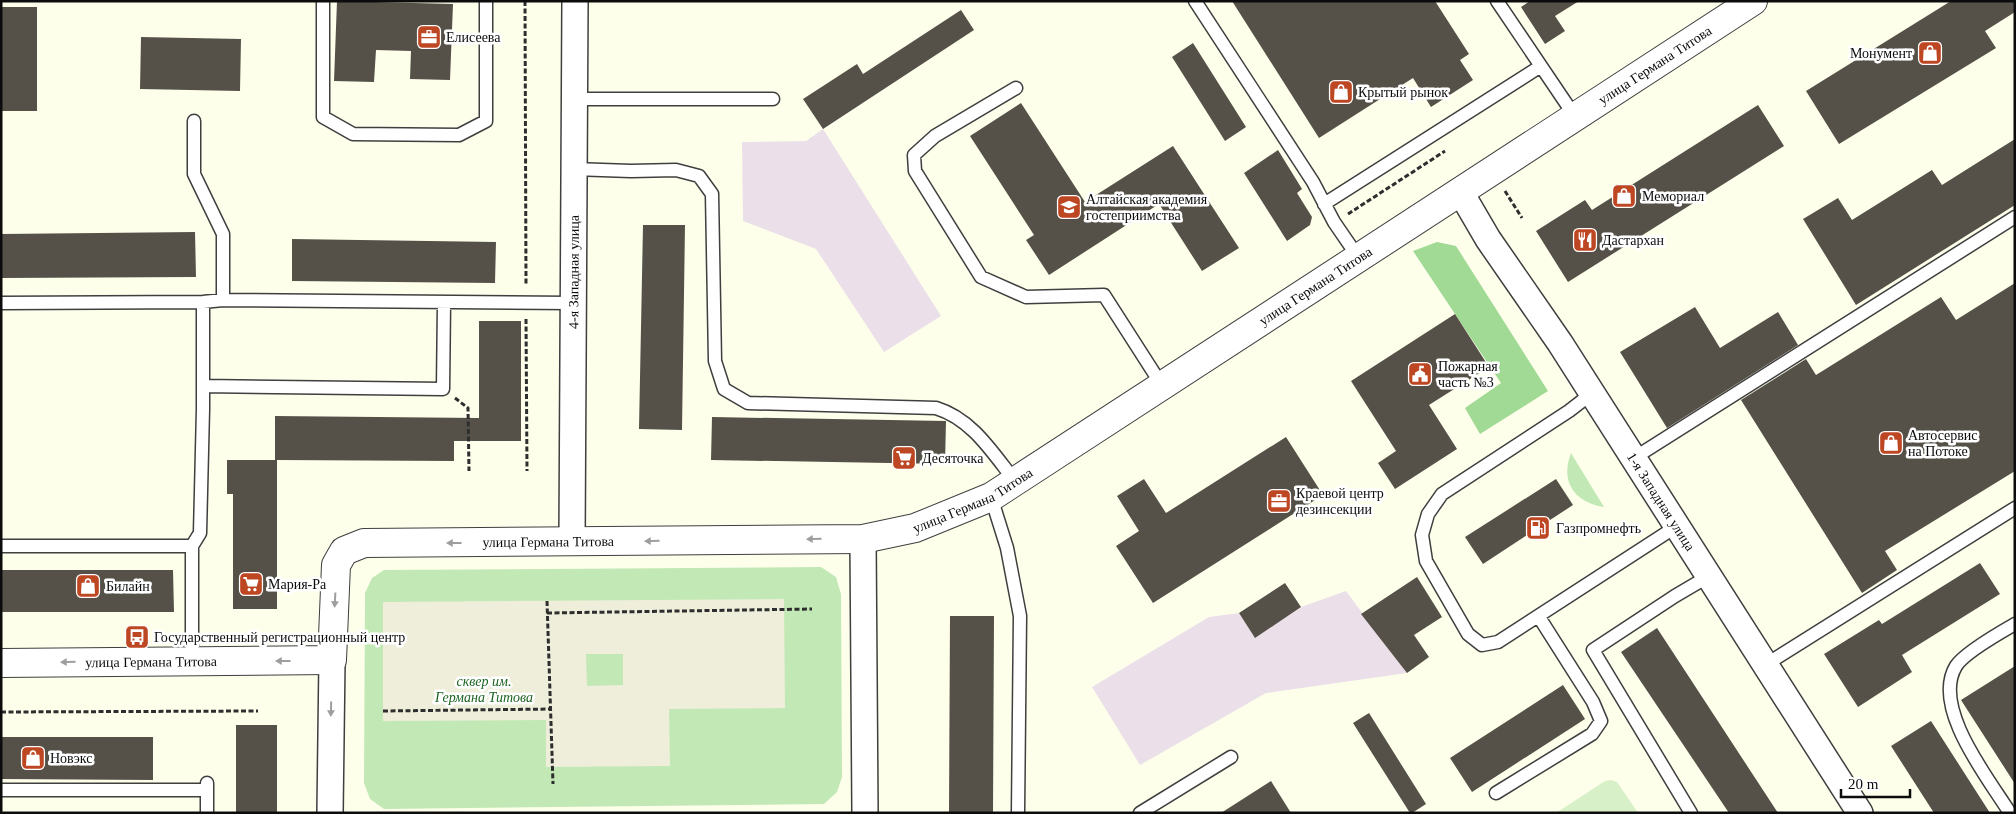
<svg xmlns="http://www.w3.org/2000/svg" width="2016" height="814" viewBox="0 0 2016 814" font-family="'Times New Roman',serif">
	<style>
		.industrial { fill: #ebe0e9 }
		.green { fill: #c2e9b5 }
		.forest { fill: #a1da94 }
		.pitch { fill: #d7f0c7 }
		.plaza { fill: #eeeedb; fill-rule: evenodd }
		.building { fill: #555148 }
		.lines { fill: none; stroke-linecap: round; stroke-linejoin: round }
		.service-casing { stroke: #3f3f3f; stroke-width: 15 }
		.minor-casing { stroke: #3f3f3f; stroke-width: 28 }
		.tertiary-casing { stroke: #3f3f3f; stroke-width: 30 }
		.path { stroke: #2e2e2e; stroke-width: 3; stroke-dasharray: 5 2.5; stroke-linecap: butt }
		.service { stroke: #fff; stroke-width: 12 }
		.minor { stroke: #fff; stroke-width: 25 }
		.tertiary { stroke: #fff; stroke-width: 28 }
		.oneway { fill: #9e9e9e }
		.labels { text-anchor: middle; stroke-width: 5; stroke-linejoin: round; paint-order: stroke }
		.poi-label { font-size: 14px; fill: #0c0c0c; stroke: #fff; text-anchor: start }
		.street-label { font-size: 14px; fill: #0c0c0c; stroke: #fff }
		.park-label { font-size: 14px; font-style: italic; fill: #1c6421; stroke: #fff }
	</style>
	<rect width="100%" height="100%" fill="#fdffeb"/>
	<!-- industrial -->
	<path class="industrial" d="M823,129L941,316L884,352L816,249L743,221L742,142L806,141Z
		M1346,591L1407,673L1266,693L1140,765L1092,687L1209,617L1239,613L1255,637L1301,607Z"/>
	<!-- green -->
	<path class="green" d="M1571,453L1604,507C1574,502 1560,482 1571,453Z
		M821,567L836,577L841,594L842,777L837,792L824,804L384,809L370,799L364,783L365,593L372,578L384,570Z"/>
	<!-- forest -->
	<path class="forest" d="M1437,242L1456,246L1548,391L1480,434L1465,408L1501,383L1413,251Z"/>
	<!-- pitch -->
	<path class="pitch" d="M1611,780L1617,782L1638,813H1556L1605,781Z"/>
	<!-- plaza -->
	<path class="plaza" d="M784,599L785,708L669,709L670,766L546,767V720L383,721V602ZM586,654H623V685L587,686Z"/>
	<!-- building -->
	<path class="building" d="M337,1L453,4L450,80L410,79L411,51L376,50L374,82L334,81Z
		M1232,1H1435L1469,54L1460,60L1473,80L1431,107L1413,78L1319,138Z
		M1530,1H1579L1555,16L1565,31L1545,44L1521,7Z
		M1951,1H2015V12L1985,31L1996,48L1839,144L1806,91Z
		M1,7H37V111H1Z
		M961,10L974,30L823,129L803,99L857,64L863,74Z
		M141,37L241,39L240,91L140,89Z
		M1193,43L1246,127L1225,141L1172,57Z
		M1021,103L1085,202L1173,146L1239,248L1202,271L1159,204L1049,275L1026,240L1034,235L970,136Z
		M1758,105L1784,146L1568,282L1536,231L1585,200L1592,210Z
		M2015,139V205L1856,305L1803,219L1838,198L1852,220L1932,170L1942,185Z
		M1278,150L1302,189L1297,193L1312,217L1310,225L1287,241L1244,173Z
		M643,225H685L682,430L639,429Z
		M195,232L196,277L1,278V234Z
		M292,239L496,242L495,283L292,281Z
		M2015,283V471L1885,551L1897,570L1862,593L1741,400L1806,359L1816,375L1941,297L1956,320Z
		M1695,307L1720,348L1778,312L1798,345L1667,428L1620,352Z
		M1455,314L1489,367L1429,405L1457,449L1395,489L1378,463L1396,451L1351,381Z
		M479,321H521V441H454V461L277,460V609H233V494H227V460H275V416L479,418Z
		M712,417L946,421L945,464L711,460Z
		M1286,437L1323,495L1153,603L1116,546L1139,531L1117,496L1144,479L1166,513Z
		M1556,479L1573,505L1483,564L1465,537Z
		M1980,563L2000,594L1902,655L1912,672L1858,707L1824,654L1879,620L1882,624Z
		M1,570H173L174,612H1Z
		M1417,577L1442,617L1414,635L1429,657L1407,673L1361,614Z
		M1285,583L1301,607L1255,638L1239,613Z
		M950,616H994L993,813H949Z
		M1657,628L1778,813H1729L1621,652Z
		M2015,666V784L1961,700Z
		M1563,685L1585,719L1472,792L1450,758Z
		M1369,713L1426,804L1412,813H1410L1353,723Z
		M1931,721L1990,813H1934L1891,746Z
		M236,725H277V813H236Z
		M1,737H153V780L1,779Z
		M1271,781L1291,813H1221Z"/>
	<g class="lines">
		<defs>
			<path id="service" d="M323,1V117L353,134L459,135L486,121V1
				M1195,1L1313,182L1334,222L1358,257
				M1497,1L1576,118
				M1016,88L935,136L914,155L915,171L981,277L1026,297L1104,295L1163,387
				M574,99H773
				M194,121V174L223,234V300
				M573,169L631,171L676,170L699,176L712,194L715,361L724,389L748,403L936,408C972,419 992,452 1015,481
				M1324,204L1541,66
				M1,303L203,302L223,300L572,303
				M203,386L443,389L444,303
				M1591,394L1569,411L1442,494L1428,514L1422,535L1426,561L1468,634L1482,645L1498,642L1677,526
				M1634,458L2015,217
				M991,497L1007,548L1020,616L1018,813
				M1,546H192
				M192,661V546L200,533L203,409V302
				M1765,665L2015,508
				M207,783V813
				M1,790H207
				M1496,793L1592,734L1601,721L1593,702L1539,617
				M1140,813L1231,757
				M1691,813L1593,650L1675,596L1709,576
				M2010,813C1988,778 1931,707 1956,666C1964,653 2001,632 2015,624"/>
			<g id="minor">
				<path id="s1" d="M1460,191L1488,239L1560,343L1860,813"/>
				<path d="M863,539L865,813"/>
				<path id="s2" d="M572,542L575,1"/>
				<path d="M330,813L332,660"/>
			</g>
			<g id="tertiary">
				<path id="s3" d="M1,663L332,660L336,565L344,551L364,543L863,539L915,528L991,497L1753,1"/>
			</g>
		</defs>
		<!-- service casing -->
		<use href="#service" class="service-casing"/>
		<!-- minor casing -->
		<use href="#minor" class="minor-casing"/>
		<!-- tertiary casing -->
		<use href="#tertiary" class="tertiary-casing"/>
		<!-- path -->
		<path class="path" d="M525,1L526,285
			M1505,191L1522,218
			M1348,214L1445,151
			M526,319L527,471
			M455,398L468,408L469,471
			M547,601L553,784
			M547,613L812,609
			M383,711L551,709
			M1,712L258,711"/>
		<!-- service -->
		<use href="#service" class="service"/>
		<!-- minor -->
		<use href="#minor" class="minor"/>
		<!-- tertiary -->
		<use href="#tertiary" class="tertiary"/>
	</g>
	<!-- one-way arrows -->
	<defs><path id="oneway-solid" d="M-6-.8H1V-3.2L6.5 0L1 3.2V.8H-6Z" transform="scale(1.25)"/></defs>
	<g class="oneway">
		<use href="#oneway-solid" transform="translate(814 539) rotate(179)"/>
		<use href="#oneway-solid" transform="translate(652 541) rotate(179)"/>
		<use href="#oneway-solid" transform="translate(454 543) rotate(180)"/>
		<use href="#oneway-solid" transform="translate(335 600) rotate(93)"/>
		<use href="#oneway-solid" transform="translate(283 661) rotate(180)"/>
		<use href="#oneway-solid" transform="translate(68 662) rotate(179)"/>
		<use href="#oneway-solid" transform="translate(331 709) rotate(91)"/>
	</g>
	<!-- icons -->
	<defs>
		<symbol id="office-square" viewBox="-11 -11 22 22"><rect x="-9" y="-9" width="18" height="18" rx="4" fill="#bd4623" stroke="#fff"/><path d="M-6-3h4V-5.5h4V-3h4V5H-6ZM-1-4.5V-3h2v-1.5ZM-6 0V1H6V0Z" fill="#fff"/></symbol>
		<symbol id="shop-square" viewBox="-11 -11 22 22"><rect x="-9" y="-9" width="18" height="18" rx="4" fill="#bd4623" stroke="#fff"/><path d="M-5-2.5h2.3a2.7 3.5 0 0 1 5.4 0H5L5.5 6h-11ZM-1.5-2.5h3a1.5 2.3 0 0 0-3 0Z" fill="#fff"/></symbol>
		<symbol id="university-square" viewBox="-11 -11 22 22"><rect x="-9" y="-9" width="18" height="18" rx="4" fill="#bd4623" stroke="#fff"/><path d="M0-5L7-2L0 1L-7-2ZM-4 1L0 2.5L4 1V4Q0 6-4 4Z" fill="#fff"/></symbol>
		<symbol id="restaurant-square" viewBox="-11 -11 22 22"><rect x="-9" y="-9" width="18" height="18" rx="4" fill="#bd4623" stroke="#fff"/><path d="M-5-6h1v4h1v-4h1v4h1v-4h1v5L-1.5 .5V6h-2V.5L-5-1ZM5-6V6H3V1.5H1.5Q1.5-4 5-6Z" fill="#fff"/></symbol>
		<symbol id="civic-square" viewBox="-11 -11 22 22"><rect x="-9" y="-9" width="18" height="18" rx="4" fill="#bd4623" stroke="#fff"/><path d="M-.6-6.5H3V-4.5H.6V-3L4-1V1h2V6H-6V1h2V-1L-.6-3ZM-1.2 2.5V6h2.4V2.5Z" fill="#fff"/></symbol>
		<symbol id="supermarket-square" viewBox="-11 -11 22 22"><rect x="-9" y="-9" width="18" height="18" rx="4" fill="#bd4623" stroke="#fff"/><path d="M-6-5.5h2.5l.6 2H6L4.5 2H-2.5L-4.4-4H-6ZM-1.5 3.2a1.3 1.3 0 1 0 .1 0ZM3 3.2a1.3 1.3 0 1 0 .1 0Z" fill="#fff"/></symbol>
		<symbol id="fuel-square" viewBox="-11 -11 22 22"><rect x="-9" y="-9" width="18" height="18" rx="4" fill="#bd4623" stroke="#fff"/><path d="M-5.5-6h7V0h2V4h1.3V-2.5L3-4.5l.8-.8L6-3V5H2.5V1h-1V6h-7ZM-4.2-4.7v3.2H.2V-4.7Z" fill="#fff"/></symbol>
		<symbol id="bus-square" viewBox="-11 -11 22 22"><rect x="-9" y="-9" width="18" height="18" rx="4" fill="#bd4623" stroke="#fff"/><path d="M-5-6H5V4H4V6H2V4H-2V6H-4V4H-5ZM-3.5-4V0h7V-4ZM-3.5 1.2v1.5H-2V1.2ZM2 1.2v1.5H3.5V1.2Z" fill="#fff"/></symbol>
	</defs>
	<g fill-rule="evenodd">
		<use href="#office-square" x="415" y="23" width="28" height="28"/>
		<use href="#shop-square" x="1916" y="39" width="28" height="28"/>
		<use href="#shop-square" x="1327" y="78" width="28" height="28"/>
		<use href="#shop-square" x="1610" y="182" width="28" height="28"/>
		<use href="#university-square" x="1055" y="193" width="28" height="28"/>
		<use href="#restaurant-square" x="1571" y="226" width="28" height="28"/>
		<use href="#civic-square" x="1406" y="360" width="28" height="28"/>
		<use href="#shop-square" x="1877" y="429" width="28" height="28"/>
		<use href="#supermarket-square" x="890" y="444" width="28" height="28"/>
		<use href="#office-square" x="1265" y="487" width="28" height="28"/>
		<use href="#fuel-square" x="1524" y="514" width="28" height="28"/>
		<use href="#supermarket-square" x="237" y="570" width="28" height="28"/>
		<use href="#shop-square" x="74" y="572" width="28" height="28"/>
		<use href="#bus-square" x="123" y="623" width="28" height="28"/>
		<use href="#shop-square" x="19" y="744" width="28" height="28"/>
	</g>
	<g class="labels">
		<!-- poi labels -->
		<g class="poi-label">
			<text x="446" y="42">Елисеева</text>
			<text x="1912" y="58" text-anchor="end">Монумент</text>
			<text x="1358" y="97">Крытый рынок</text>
			<text x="1642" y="201">Мемориал</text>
			<text x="1086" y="204">Алтайская академия<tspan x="1086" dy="16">гостеприимства</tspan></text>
			<text x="1602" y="245">Дастархан</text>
			<text x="1438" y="371">Пожарная<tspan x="1438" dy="16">часть №3</tspan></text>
			<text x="1908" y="440">Автосервис<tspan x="1908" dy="16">на Потоке</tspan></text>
			<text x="922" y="463">Десяточка</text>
			<text x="1296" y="498">Краевой центр<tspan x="1296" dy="16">дезинсекции</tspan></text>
			<text x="1556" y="533">Газпромнефть</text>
			<text x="268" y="589">Мария-Ра</text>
			<text x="106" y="591">Билайн</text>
			<text x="154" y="642">Государственный регистрационный центр</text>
			<text x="50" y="763">Новэкс</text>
		</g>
		<!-- street labels -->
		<g class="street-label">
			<text dy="5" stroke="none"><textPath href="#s3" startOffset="1890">улица Германа Титова</textPath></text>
			<text dy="5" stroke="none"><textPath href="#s2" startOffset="270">4-я Западная улица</textPath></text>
			<text dy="5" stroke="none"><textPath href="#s3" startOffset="1485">улица Германа Титова</textPath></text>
			<text dy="5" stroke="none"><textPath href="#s3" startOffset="1080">улица Германа Титова</textPath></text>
			<text dy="5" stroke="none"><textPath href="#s1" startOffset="370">1-я Западная улица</textPath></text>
			<text dy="5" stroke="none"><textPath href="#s3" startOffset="648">улица Германа Титова</textPath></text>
			<text dy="5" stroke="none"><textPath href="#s3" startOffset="150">улица Германа Титова</textPath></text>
		</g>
		<!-- park labels -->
		<g class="park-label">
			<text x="484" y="686">сквер им.<tspan x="484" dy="16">Германа Титова</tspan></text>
		</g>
	</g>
	<!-- border -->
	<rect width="2016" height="814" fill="none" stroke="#0c0c0c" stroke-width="5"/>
	<!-- scale -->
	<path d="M1841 789v8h69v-8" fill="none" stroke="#0c0c0c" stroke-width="2.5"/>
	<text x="1848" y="789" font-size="15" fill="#0c0c0c" stroke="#ffffff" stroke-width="4" paint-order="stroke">20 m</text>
</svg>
